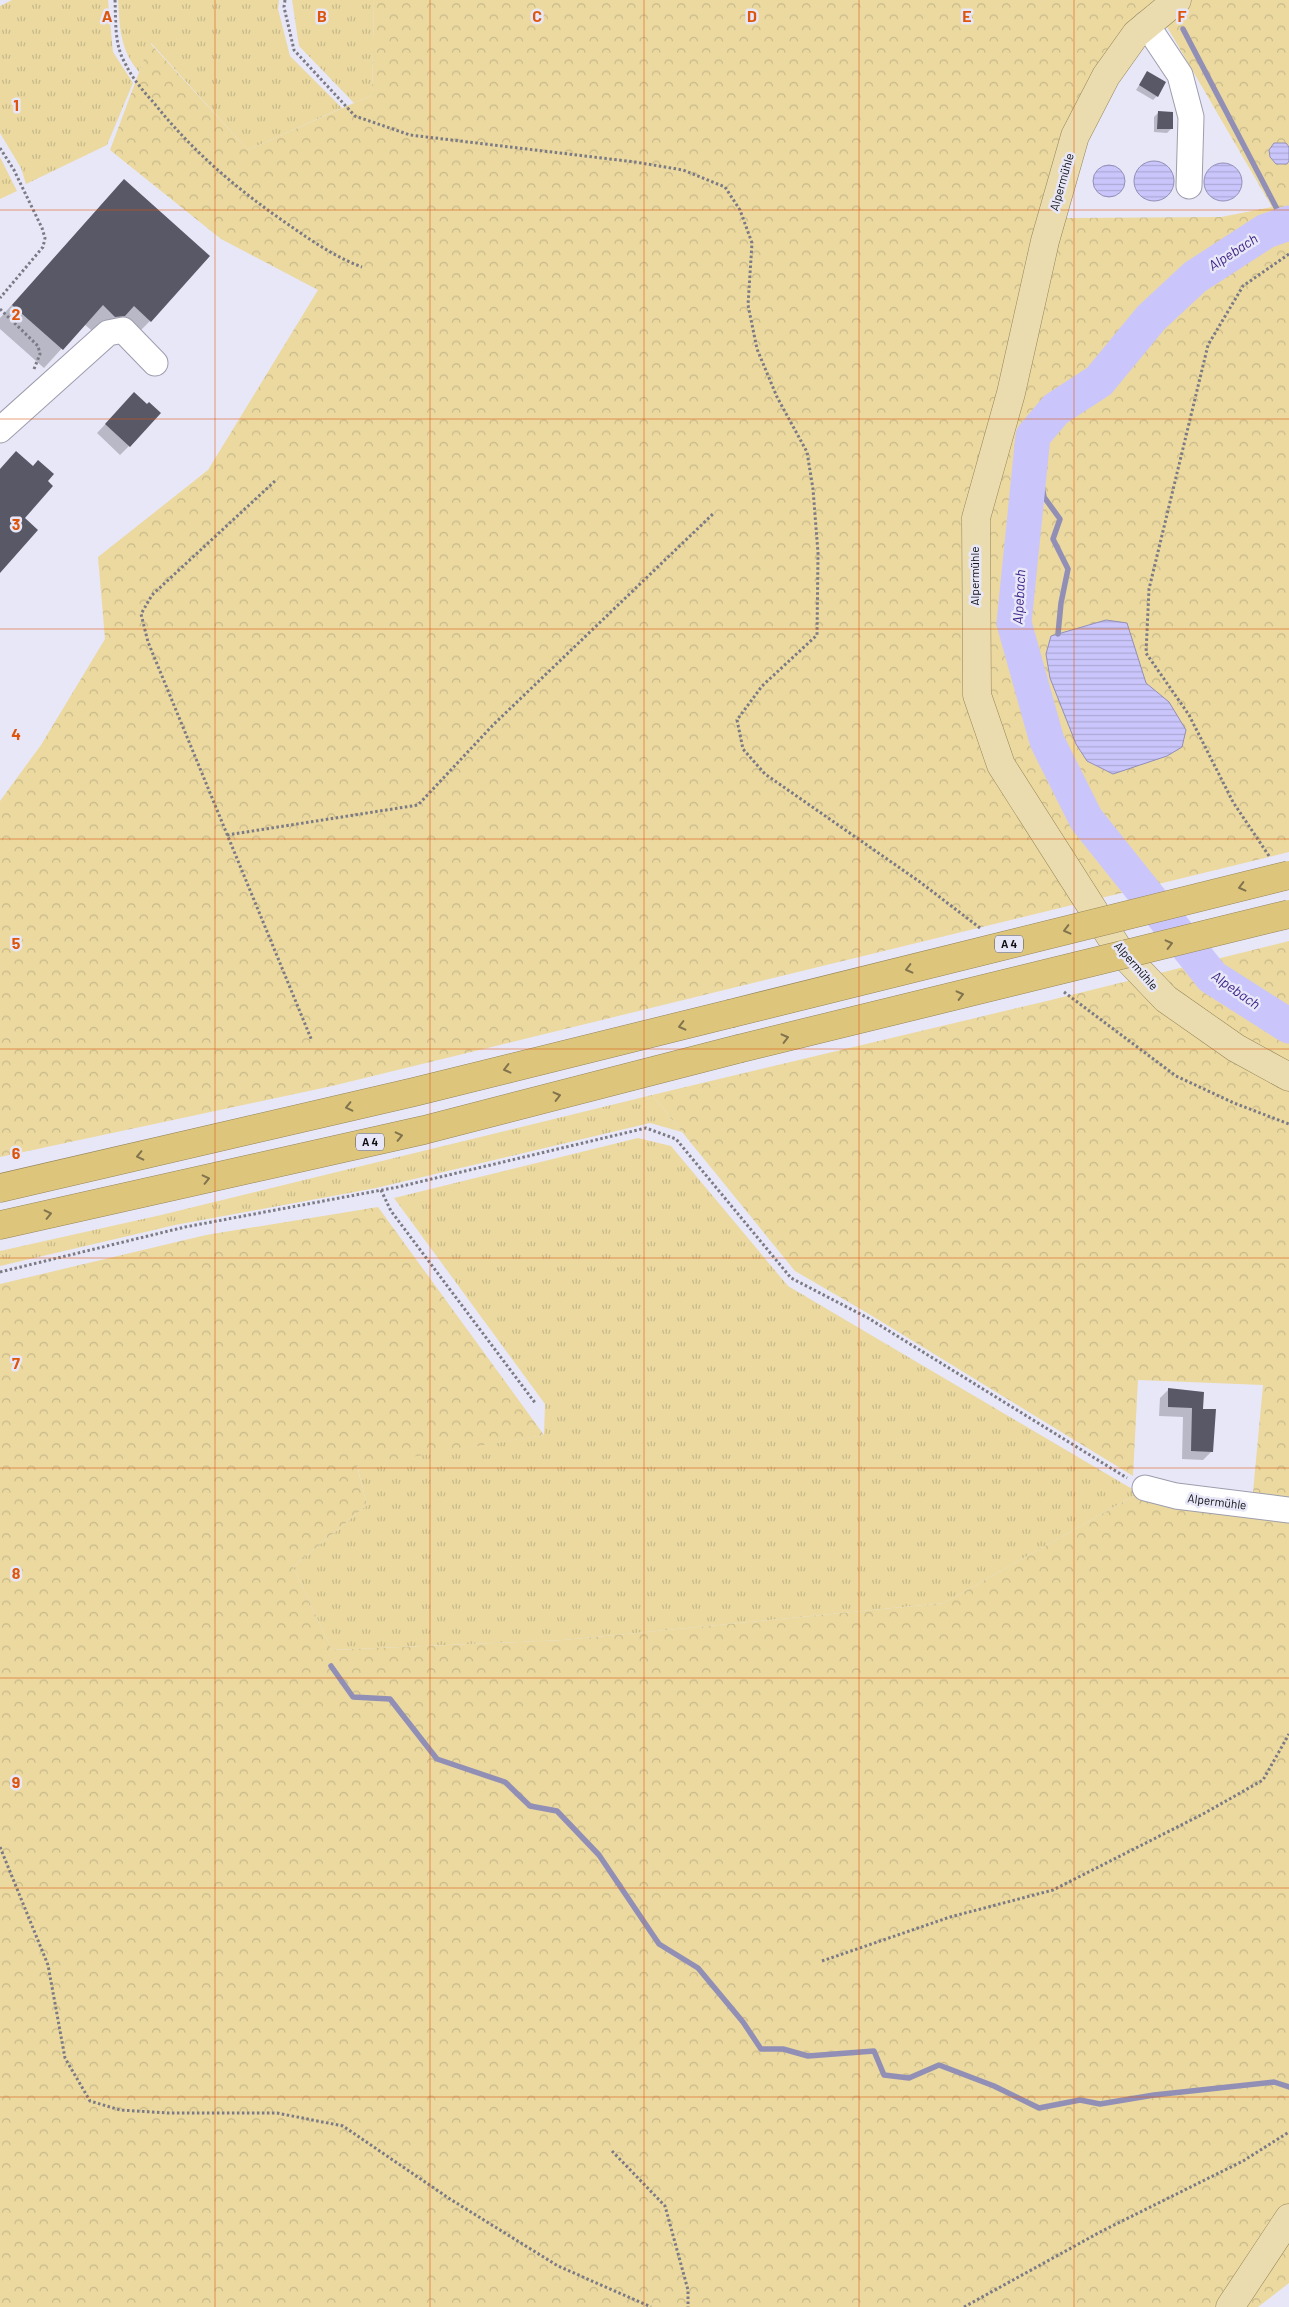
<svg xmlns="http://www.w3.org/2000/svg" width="1289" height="2307" viewBox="0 0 1289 2307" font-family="Barlow,sans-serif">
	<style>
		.grass { fill: url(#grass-tufts) }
		.forest { fill: url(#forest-crowns); fill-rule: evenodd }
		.water { fill: url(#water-rules); stroke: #928fb6 }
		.shadow { fill: #0003 }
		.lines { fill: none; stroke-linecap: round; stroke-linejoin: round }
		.stream { stroke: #928fb6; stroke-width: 5.5 }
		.river { stroke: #cac6fc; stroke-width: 35 }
		.building { fill: #595867 }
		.minor-casing { stroke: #9d9dad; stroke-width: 27 }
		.major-casing { stroke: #958557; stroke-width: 29 }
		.highway-casing { stroke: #958557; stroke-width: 29 }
		.path { stroke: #7b7a85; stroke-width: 3; stroke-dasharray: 2.5 2.5; stroke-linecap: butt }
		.minor { stroke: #fff; stroke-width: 25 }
		.major { stroke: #ebdcb0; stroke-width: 28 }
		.highway { stroke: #ddc57c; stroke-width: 28 }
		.highway-bridge-casing { stroke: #958557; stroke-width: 29; stroke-linecap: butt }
		.highway-bridge { stroke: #ddc57c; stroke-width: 28 }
		.oneway { stroke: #80734d }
		.grid { fill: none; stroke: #dd550c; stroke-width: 1; stroke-opacity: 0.55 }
		.labels { text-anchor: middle; stroke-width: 5; stroke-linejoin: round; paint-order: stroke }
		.shield { fill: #e8e7f8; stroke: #4f4f58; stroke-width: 1 }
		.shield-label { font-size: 11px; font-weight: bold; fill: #0e0e13 }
		.street-label { font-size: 12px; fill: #0e0e13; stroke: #e8e7f8 }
		.water-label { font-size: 14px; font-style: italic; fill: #3e2488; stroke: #e8e7f8 }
		.grid-label { font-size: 16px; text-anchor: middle; font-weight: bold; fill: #dd550c; stroke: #e8e7f8; stroke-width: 5; stroke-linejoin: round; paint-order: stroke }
	</style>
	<defs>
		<pattern id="grass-tufts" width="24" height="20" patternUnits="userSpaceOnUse" patternTransform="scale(1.25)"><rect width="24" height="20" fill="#ebd9a0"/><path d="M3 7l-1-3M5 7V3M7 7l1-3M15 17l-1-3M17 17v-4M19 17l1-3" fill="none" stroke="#c8b989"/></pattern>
		<pattern id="forest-crowns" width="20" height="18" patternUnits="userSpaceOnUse" patternTransform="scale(1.25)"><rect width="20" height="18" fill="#ebd9a0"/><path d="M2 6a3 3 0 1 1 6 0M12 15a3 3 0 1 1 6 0" fill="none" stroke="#c8b989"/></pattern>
		<pattern id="water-rules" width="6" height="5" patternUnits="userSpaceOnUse" patternTransform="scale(1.25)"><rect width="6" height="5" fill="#cac6fc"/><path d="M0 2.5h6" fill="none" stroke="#aca9d7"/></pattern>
	</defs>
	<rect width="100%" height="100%" fill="#e8e7f8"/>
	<!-- grass -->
	<path class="grass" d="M12,0H108L113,52L133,83L107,145L26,184L21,168L0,133V6Z
		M118,0H279L278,9L290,56L342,108L248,150L151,43L139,72C120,49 120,29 118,0Z
		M292,0H374L372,95L354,103L299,46Z
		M0,157L17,191L0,199Z
		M652,1095L682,1132L650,1123L376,1188L175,1225L0,1266V1251L161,1215Z
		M638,1138L671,1146L788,1286L1139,1493L944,1603L564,1640L332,1650L293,1567L367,1505L357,1465L544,1435L545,1404L394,1198Z"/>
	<!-- forest -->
	<path class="forest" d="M374,0H1289V852L332,1086L0,1157V801L41,745L105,639L98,557L208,470L318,290L221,239L110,150L150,43L248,150L372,95ZM1166,25L1272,207L1221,217L1066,218L1089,133L1117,80L1151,33Z
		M1289,941V2283L1258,2307H0V1284L206,1235L378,1207L544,1435L357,1466L367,1505L293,1567L332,1650L564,1640L944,1603L1139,1493L1252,1503L1263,1385L1138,1380L1133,1476L869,1314L795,1271L652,1095L1051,1000Z"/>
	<!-- water -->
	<path class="water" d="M1274,143H1286L1289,147V161L1287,164H1276L1270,157L1269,150Z
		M1134 181a20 20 0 1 1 40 0a20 20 0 1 1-40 0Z
		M1204 182a19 19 0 1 1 38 0a19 19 0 1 1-38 0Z
		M1093 181a16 16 0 1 1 32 0a16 16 0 1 1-32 0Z
		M1106,620L1127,623L1146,683L1169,702L1186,730L1182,747L1167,756L1113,774L1087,761L1076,744L1050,678L1046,654L1051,636Z"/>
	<!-- shadow -->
	<path class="shadow" d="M1147,73L1157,96L1153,100L1136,90Z
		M1158,113L1171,129L1167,133L1154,132V117Z
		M106,200L150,321L132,339L97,335L84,324L44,368L0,329V318Z
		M125,403L129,446L120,455L97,433Z
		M1169,1389L1202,1410L1212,1451L1203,1460L1182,1459L1183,1417L1159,1416L1160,1398Z"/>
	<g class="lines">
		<!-- stream -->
		<path class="stream" d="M1183,29L1277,209L1274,228
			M1031,458L1039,467L1044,497L1060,519L1053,539L1068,569L1061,603L1058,634
			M331,1666L353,1697L390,1699L437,1759L505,1782L530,1806L557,1811L599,1855L659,1944L698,1968L743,2022L761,2049H783L808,2056L874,2051L884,2075L909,2078L939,2065L994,2086L1039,2108L1080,2100L1100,2104L1154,2095L1274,2082L1289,2087"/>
		<!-- river -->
		<path class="river" d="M1289,223L1266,231L1195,277L1151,318L1099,381L1056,409L1033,436L1014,623L1047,741L1086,819L1212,977L1289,1026"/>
	</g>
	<!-- building -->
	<path class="building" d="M1147,71L1166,82L1158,97L1139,85Z
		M1158,111L1173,112V129H1157Z
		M124,179L210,256L151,322L134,306L125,316L115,317L103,305L63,350L12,305Z
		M134,392L147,404L149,402L161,413L130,447L105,424Z
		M16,451L33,466L38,460L54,474L48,481L53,486L25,518L38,530L0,573V469Z
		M1168,1388L1204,1392L1203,1409H1216L1213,1452L1191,1451L1192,1408L1168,1407Z"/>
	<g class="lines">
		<defs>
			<path id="minor" d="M1146,24L1180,75L1191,117L1189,186
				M0,430L108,333L123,330L155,363
				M1145,1488L1176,1496L1289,1510"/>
			<path id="major" d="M1177,0L1136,34L1106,76L1075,136L1045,241L1011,393L976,518L977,695L1001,765L1119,950L1166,999L1236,1048L1289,1077
				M1230,2307L1289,2218"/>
			<path id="highway" d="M0,1188L414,1092L729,1014
				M0,1225L424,1130L738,1049"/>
		</defs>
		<!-- minor casing -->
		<use href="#minor" class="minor-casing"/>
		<!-- major casing -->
		<use href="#major" class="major-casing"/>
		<!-- highway casing -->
		<use href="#highway" class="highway-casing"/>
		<!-- path -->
		<path class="path" d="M115,0C116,21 114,44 125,63C132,78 143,91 154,103C193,152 238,190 289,225C312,241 335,257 362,267
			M285,0L284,7L294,50L355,116L410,135L635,162L683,170L725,187L740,210L752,243L748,305L757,349L777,397L807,452L813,489L818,553L817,635L762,686L737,720L743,749L765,774L920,882L980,928
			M0,148L14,170L42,228L45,238L43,247L0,298
			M0,309L38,346L40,354L34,369
			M275,481L152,595L141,614L148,642L312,1041
			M227,835L418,805L493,725L714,513
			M1269,856L1233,802L1189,715L1146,653L1149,589L1208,345L1243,286L1289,254
			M1064,992L1176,1076L1234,1103L1289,1124
			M381,1190L391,1211L536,1404
			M0,1272L185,1227L398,1187L646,1128L676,1139L791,1278L868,1318L1127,1478
			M0,1847L48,1965L65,2058L90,2101L120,2110L168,2113H277L343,2126L450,2199L558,2266L651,2307
			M822,1961L950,1917L1053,1890L1203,1814L1263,1780L1289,1734
			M612,2151L665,2206L688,2290V2307
			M964,2307L1102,2231L1243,2161L1289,2132"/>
		<!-- minor -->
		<use href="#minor" class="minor"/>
		<!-- major -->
		<use href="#major" class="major"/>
		<!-- highway -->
		<use href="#highway" class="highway"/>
		<defs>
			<path id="highway-bridge" d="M729,1014L1289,875
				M738,1049L1289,914"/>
		</defs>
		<!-- highway-bridge casing -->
		<use href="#highway-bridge" class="highway-bridge-casing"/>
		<!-- highway-bridge -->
		<use href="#highway-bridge" class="highway-bridge"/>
	</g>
	<!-- one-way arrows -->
	<defs><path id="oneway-chevron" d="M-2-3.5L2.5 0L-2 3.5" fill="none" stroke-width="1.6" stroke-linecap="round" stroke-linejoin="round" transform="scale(1.25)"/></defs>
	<g class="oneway">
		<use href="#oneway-chevron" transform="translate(1242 887) rotate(166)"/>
		<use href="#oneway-chevron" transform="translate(1067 930) rotate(166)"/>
		<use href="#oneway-chevron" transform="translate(1169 944) rotate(-14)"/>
		<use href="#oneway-chevron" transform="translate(909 969) rotate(166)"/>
		<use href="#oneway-chevron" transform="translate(960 995) rotate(-14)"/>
		<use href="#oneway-chevron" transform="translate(682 1026) rotate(166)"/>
		<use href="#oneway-chevron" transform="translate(785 1038) rotate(-14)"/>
		<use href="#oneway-chevron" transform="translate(507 1069) rotate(166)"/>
		<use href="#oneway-chevron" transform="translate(557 1096) rotate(-14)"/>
		<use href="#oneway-chevron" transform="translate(349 1107) rotate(167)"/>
		<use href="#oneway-chevron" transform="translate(399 1136) rotate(-13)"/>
		<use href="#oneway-chevron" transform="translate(140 1156) rotate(167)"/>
		<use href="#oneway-chevron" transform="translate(206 1179) rotate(-13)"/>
		<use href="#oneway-chevron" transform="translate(48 1214) rotate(-13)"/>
	</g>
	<!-- grid -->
	<path class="grid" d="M215,0V2307M430,0V2307M644,0V2307M859,0V2307M1074,0V2307M0,210H1289M0,419H1289M0,629H1289M0,839H1289M0,1049H1289M0,1258H1289M0,1468H1289M0,1678H1289M0,1888H1289M0,2097H1289"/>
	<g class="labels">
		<!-- shield labels -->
		<g class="shield">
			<rect x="995" y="935.5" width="28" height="17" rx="4"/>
			<rect x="356" y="1133.5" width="28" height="17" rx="4"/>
		</g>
		<g class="shield-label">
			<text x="1009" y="948">A 4</text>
			<text x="370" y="1146">A 4</text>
		</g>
		<!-- street labels -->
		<g class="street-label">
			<text transform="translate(1062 182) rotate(-74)" y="4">Alpermühle</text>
			<text transform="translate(975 576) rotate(-90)" y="4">Alpermühle</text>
			<text transform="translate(1136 966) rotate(49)" y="4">Alpermühle</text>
			<text transform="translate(1217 1502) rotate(7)" y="4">Alpermühle</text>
		</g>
		<!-- water labels -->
		<g class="water-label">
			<text transform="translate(1233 252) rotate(-33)" y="5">Alpebach</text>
			<text transform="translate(1019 597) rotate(-87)" y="5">Alpebach</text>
			<text transform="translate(1236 990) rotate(35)" y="5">Alpebach</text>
		</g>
	</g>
	<g class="grid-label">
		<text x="107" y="22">A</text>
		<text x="322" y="22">B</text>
		<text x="537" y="22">C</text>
		<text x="752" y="22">D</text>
		<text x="967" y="22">E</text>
		<text x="1182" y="22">F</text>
		<text x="16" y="111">1</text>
		<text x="16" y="320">2</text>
		<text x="16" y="530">3</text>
		<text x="16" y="740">4</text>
		<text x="16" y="949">5</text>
		<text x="16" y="1159">6</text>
		<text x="16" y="1369">7</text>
		<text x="16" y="1579">8</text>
		<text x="16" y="1788">9</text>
	</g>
</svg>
